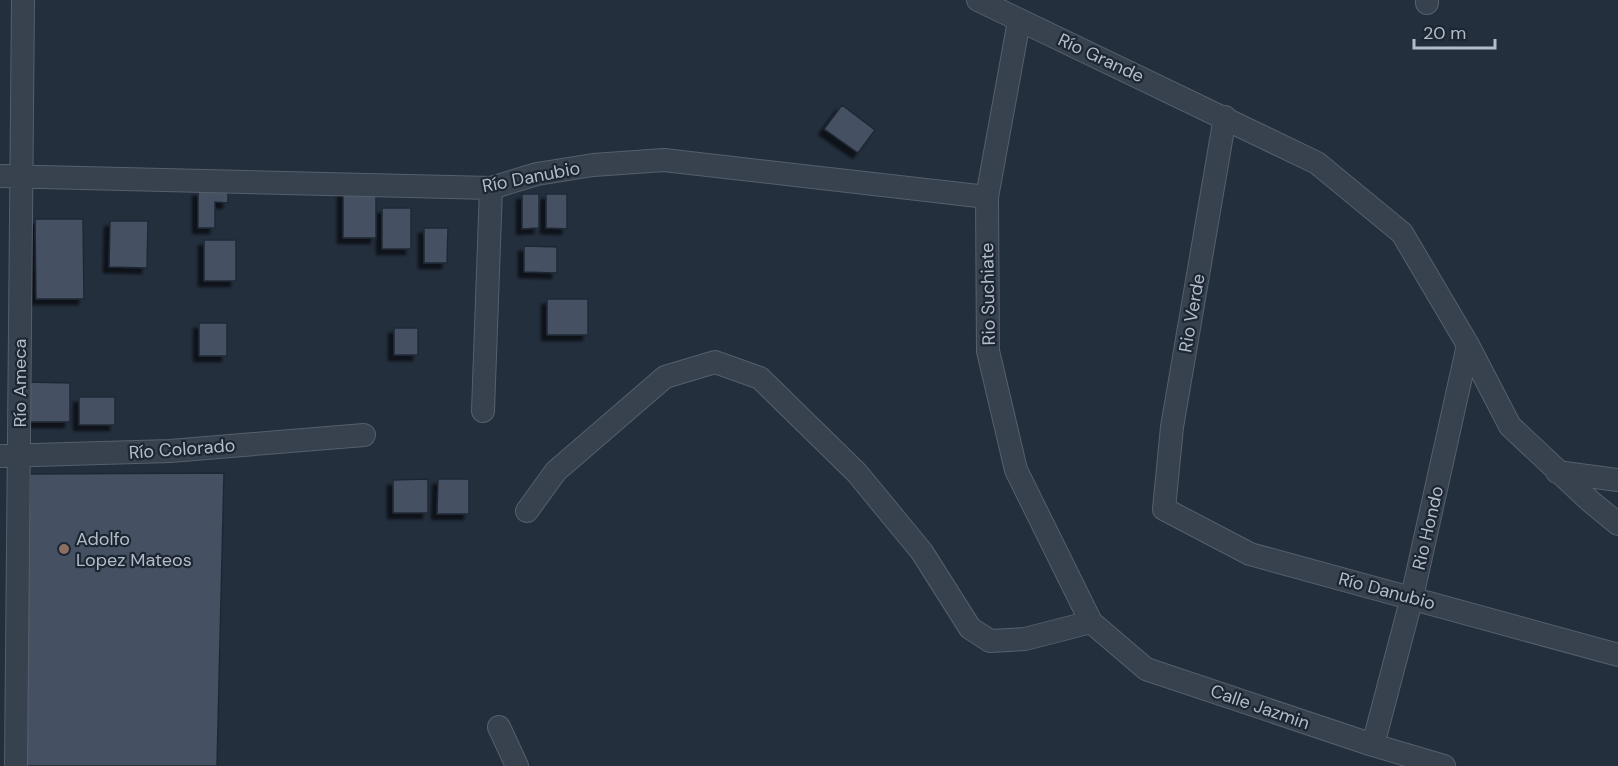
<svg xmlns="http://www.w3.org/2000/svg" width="1618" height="766" viewBox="0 0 1618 766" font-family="'DM Sans',sans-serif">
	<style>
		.building { fill: #455162; stroke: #1f2835; stroke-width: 1.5; filter: url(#shadow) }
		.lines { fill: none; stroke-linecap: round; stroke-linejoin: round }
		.minor-casing { stroke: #565f6c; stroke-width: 24 }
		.minor { stroke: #38414e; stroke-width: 22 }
		.education-dot { fill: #8d6e63; stroke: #1d2633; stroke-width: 2 }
		.labels { text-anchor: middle; stroke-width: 4.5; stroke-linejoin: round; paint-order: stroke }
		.street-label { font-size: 18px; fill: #b4bcc9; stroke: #1d2633 }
		.poi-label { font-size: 18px; fill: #b4bcc9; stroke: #1d2633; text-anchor: start }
	</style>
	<defs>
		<filter id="shadow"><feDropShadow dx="-5.5" dy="5.5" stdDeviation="1.5" flood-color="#0009"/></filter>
	</defs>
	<rect width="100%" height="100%" fill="#242f3e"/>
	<!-- building -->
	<path class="building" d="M842,105L875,130L858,153L824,129Z
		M198,191H228V203L215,202V228H198Z
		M343,191H376V238H343Z
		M522,194H539V228L522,229Z
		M546,194H567V229L546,228Z
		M382,208H411V249H382Z
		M35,219H83L84,299H36Z
		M110,221H148L147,268L109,267Z
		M424,228H448L447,263H424Z
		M204,240H236V281H204Z
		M524,246L557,247V273L524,272Z
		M547,299H588V335H547Z
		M199,323H227V356H199Z
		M394,328H418V355H394Z
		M26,382L70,383V422H26Z
		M79,397H115V425H79Z
		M224,473L217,766H25L30,474Z
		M428,479V513H393V480Z
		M438,479H469V514H437Z"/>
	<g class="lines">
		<defs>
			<path id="minor" d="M978,0L1317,163L1402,233L1468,345L1510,426L1590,501L1618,524
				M1427,3V0
				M1019,21L987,197L988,351L1016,470L1091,622L1146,669L1373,745L1444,766
				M1225,117L1172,427L1164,509L1250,554L1618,655
				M0,176L491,188L537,174L593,165L664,160L987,197
				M483,411L491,188
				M0,456L170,451L364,435
				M1557,472L1618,480
				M527,511L556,471L665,377L715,362L760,378L857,473L922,552L970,628L990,641L1025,639L1091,622
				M499,727L517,766
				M1373,745L1412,597L1468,345
				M16,766L23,0"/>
		</defs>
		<!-- minor casing -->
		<use href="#minor" class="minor-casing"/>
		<!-- minor -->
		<use href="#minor" class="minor"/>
	</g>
	<!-- markers -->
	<circle class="education-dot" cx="64" cy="549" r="6"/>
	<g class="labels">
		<!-- street labels -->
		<g class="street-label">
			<text transform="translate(1101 58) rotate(25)" y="6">Río Grande</text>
			<text transform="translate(531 177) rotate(-11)" y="6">Río Danubio</text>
			<text transform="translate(988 294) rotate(-91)" y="6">Rio Suchiate</text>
			<text transform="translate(1192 313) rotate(-80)" y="6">Rio Verde</text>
			<text transform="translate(20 383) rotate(-90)" y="6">Río Ameca</text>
			<text transform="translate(182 449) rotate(-4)" y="6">Río Colorado</text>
			<text transform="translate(1428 528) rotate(-77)" y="6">Rio Hondo</text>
			<text transform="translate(1387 591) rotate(15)" y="6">Río Danubio</text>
			<text transform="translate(1260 707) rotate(19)" y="6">Calle Jazmin</text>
		</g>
		<!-- poi labels -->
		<g class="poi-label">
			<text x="76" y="545">Adolfo<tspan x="76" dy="21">Lopez Mateos</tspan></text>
		</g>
	</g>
	<!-- scale -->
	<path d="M1414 39v9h81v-9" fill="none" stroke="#b4bcc9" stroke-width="3"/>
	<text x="1423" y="39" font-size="18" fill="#b4bcc9" stroke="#1d2633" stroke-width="4.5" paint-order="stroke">20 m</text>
</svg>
